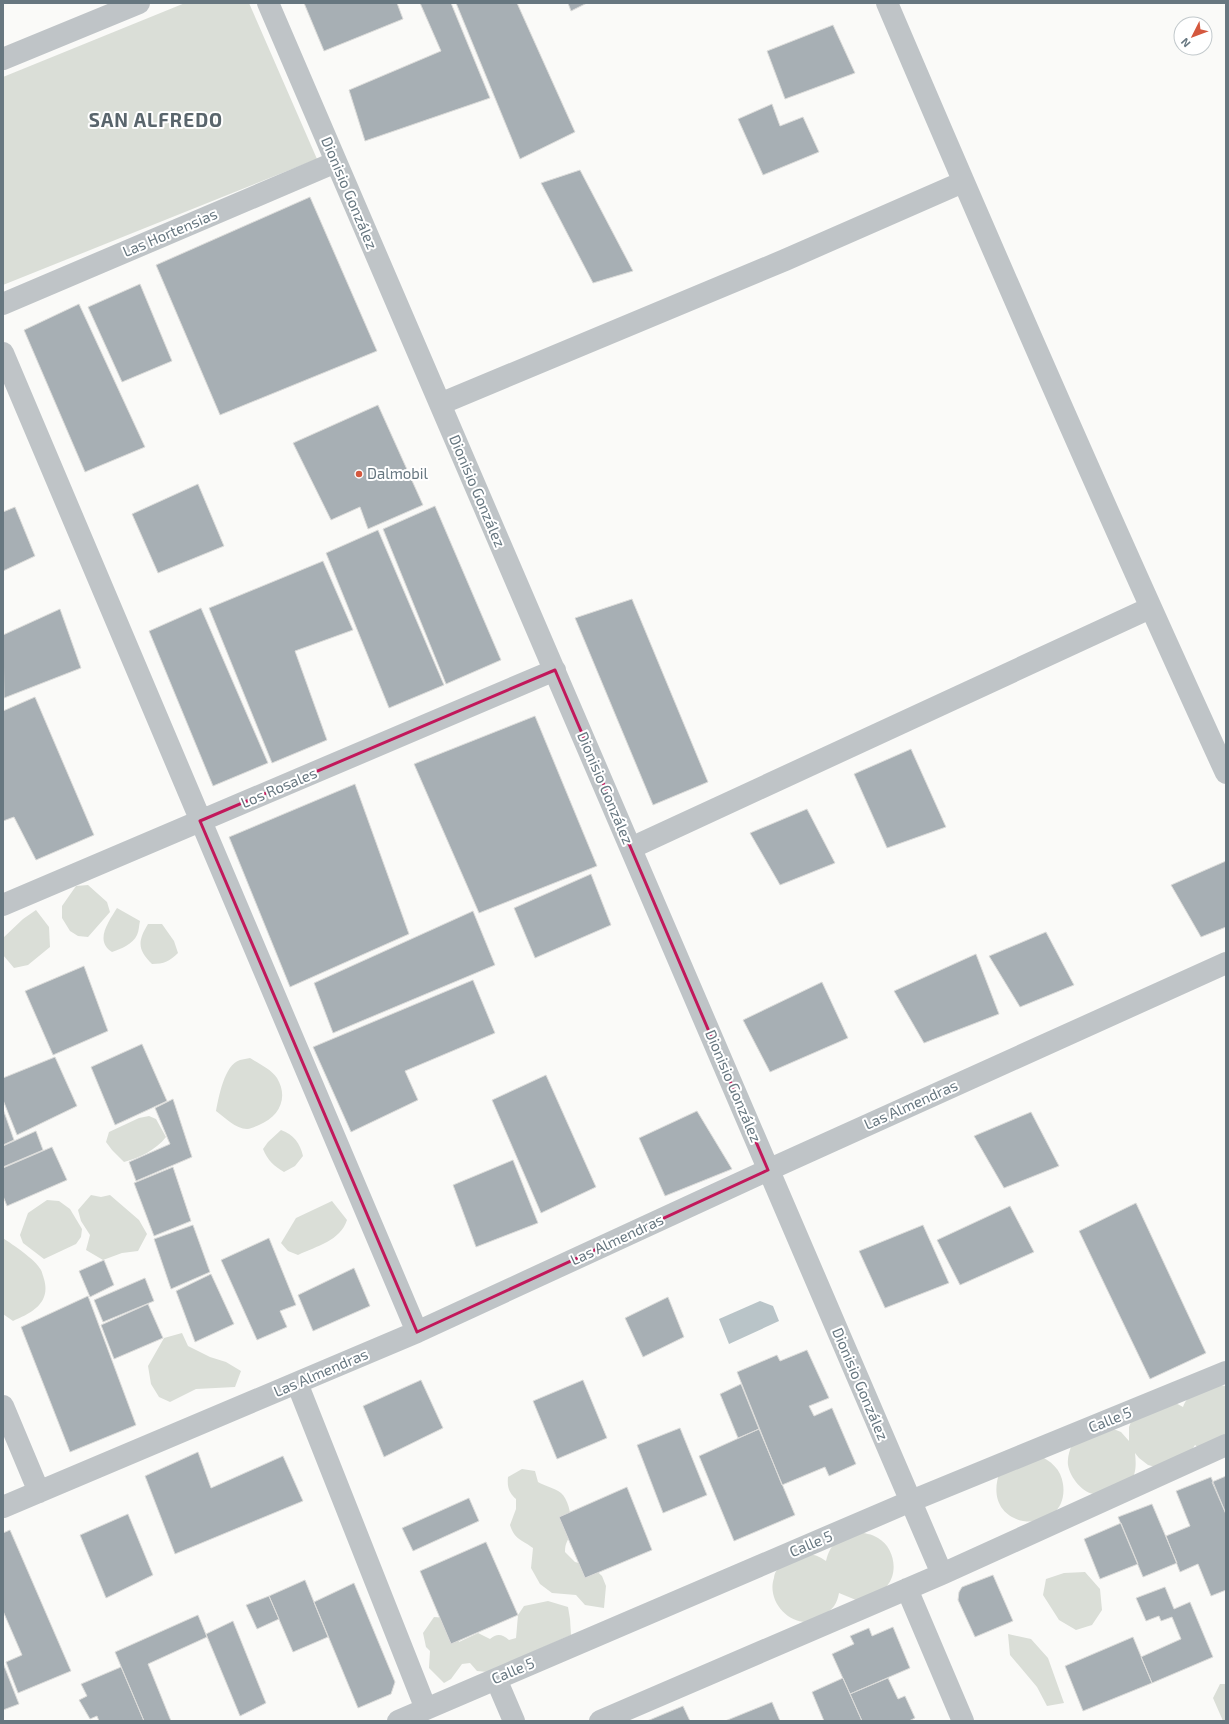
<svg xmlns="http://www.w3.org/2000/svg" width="1229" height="1724" viewBox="0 0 1229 1724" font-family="'Exo 2',sans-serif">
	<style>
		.green { fill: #daded7 }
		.water { fill: #b9c4c8 }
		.building { fill: #a7afb4; stroke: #dcdcda }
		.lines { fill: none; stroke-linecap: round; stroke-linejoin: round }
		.minor { stroke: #bfc4c7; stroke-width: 22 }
		.marked { fill: none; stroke: #c2185b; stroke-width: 3; stroke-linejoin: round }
		.poi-dot { fill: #d4583e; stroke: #fff; stroke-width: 1.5 }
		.labels { text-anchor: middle; stroke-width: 4; stroke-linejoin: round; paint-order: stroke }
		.street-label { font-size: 15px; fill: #677780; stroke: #fff }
		.poi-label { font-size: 15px; fill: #677780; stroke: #fff; text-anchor: start }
		.district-label { font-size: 19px; font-weight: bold; letter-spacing: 1px; fill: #59656c; stroke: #fff }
	</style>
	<rect width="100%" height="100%" fill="#fafaf8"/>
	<!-- green -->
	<path class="green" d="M185,3H249L317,159L3,285V77Z
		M88,885L107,902L110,912L88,937L78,936L70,931L62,918V906L76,886Z
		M117,908L140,921C139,925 139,931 137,935C133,944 121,949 112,952C94,941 109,921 117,908Z
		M36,910L49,927L50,947L28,965L14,968L3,955V938L23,919Z
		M148,924H162L174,941L178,953C170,961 164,964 152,964C138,950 137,942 148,924Z
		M250,1058C259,1064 271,1069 277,1078C289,1098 279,1117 259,1125C256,1126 251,1129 247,1129C236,1129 224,1117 216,1111C219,1097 224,1065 240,1060C243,1059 247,1059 250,1058Z
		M149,1116L156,1119L166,1137C156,1150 139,1158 124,1162L112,1150L106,1142L109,1132L139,1118Z
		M281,1130C294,1135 300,1143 303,1156L295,1166L284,1172C274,1166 268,1161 263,1149L268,1142Z
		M91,1195L101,1197L110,1195L139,1220L147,1234L138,1251L122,1253L103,1260L86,1250L90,1235L81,1221L78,1210Z
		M47,1200L59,1201L70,1209L82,1229L81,1237L76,1244L44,1259L23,1243L20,1235L28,1213Z
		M332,1201L347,1220C340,1241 317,1246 298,1255L288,1251L281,1243L296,1218Z
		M3,1238C13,1245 35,1259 41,1270C42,1272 43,1276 44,1279C51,1303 32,1313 13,1321L3,1314Z
		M182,1333L188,1346L210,1357L226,1362L241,1371L235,1387L196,1389L170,1402L159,1397L151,1384L148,1366L164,1338Z
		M1213,1384L1226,1386V1450L1200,1449L1195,1445L1189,1455L1159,1468L1148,1465L1139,1458L1135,1453C1136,1462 1137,1476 1129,1482C1125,1485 1118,1487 1114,1488C1110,1490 1104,1493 1100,1494C1085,1497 1070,1478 1068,1465C1067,1457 1070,1450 1072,1444L1111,1428L1121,1432L1129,1441V1427L1133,1417L1172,1401L1183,1407C1188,1393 1199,1390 1213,1384Z
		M1038,1455C1051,1461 1061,1469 1063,1484C1071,1538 977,1534 1000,1471Z
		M522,1469L535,1471L538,1482C545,1486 555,1488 561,1493C570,1501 573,1523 570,1534C568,1542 565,1542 565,1552L575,1562L591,1566L602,1576L606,1586L604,1608L585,1605L576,1595L552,1593L540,1584L531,1568L533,1548C521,1539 515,1540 510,1525L516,1509V1499C509,1493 507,1487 508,1477Z
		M857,1532C864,1533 872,1534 878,1538C894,1547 899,1572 887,1586C882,1592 863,1597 856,1600L839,1593C837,1604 833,1609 824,1615C821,1616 817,1620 814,1621C790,1628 766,1601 774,1578C774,1576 775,1572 777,1570C781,1566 788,1563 793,1560C806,1553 813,1552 826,1561C831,1541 840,1539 857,1532Z
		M1085,1572L1100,1589L1102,1610L1092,1625L1076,1630L1059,1620L1043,1595L1046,1579L1064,1573Z
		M548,1601L568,1607L570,1619L571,1635L487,1672L477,1671L470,1663L462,1664L451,1679L444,1683L429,1668L430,1651L426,1647L423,1633L434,1617L448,1618L457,1629L459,1642L478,1633L490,1639C497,1633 502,1634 509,1640L516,1638L518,1615L524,1606Z
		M1008,1634L1031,1639L1048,1658L1064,1703L1047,1706L1037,1687L1010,1655Z
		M1220,1684H1226V1721H1223L1213,1698Z"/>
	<!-- water -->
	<path class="water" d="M760,1301L773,1306L779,1321L729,1344L719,1319Z"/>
	<!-- building -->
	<path class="building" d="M304,3H397L403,19L324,51Z
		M420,3H451L490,98L365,141L349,90L441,51Z
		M456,3H517L575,132L520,159Z
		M568,3H587L571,11Z
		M833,25L855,73L785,99L767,51Z
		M772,104L780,126L803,117L819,152L763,175L738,119Z
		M580,170L633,271L593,283L541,183Z
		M310,197L377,351L220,415L156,265Z
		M140,284L172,361L122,382L88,307Z
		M79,304L145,447L85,472L24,330Z
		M378,405L423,505L368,529L360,507L331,520L293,443Z
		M198,484L224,546L158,573L132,514Z
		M435,506L501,660L446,684L383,529Z
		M15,507L35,556L3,571V512Z
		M378,530L444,685L389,708L326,553Z
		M323,561L353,630L295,651L327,740L272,763L209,608Z
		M632,599L708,782L653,805L575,618Z
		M201,608L268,763L213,786L149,631Z
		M60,609L81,668L4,698L3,635Z
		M35,697L94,835L36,860L14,817L3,821V711Z
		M535,716L597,866L479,913L414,764Z
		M911,749L946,827L887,848L854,774Z
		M355,784L409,934L290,987L229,837Z
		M807,809L835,863L780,885L750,833Z
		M1226,861V927L1201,937L1171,885Z
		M591,874L611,925L535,958L514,908Z
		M473,911L495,965L333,1033L314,983Z
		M1046,932L1074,985L1020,1007L989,956Z
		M976,954L999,1014L924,1043L894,991Z
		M84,966L108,1031L53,1055L25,991Z
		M473,980L495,1033L405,1071L418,1100L351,1132L313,1047Z
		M822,982L848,1038L770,1072L743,1020Z
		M142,1044L167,1101L115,1125L91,1067Z
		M55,1057L77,1106L17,1135L3,1100V1078Z
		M546,1075L596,1187L541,1213L492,1100Z
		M173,1099L192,1157L136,1181L129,1162L170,1144L155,1108Z
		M3,1109L14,1140L3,1145Z
		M697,1111L732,1169L665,1196L639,1138Z
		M1031,1112L1059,1166L1004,1188L974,1136Z
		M36,1131L43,1150L3,1167V1146Z
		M52,1147L67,1180L7,1206L3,1196V1168Z
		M513,1160L538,1223L476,1247L453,1185Z
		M173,1167L191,1221L154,1236L134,1183Z
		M1136,1203L1206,1353L1150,1379L1079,1231Z
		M1010,1206L1034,1252L960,1285L937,1240Z
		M193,1225L210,1272L171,1289L154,1239Z
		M923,1225L949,1283L885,1308L859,1251Z
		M269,1238L296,1305L280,1311L287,1327L257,1340L221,1260Z
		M104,1260L114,1285L90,1297L79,1271Z
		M354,1268L370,1306L313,1331L298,1295Z
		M211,1274L234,1324L195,1342L176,1291Z
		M145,1278L154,1301L103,1322L94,1300Z
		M88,1296L136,1425L70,1452L21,1327Z
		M668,1297L684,1337L643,1357L625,1318Z
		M148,1304L163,1338L114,1359L101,1325Z
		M807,1350L829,1398L809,1406L814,1416L832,1408L856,1464L829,1476L825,1467L782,1485L737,1372L777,1355L780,1361Z
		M421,1380L443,1428L384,1457L363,1406Z
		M583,1380L607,1438L557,1459L533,1401Z
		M741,1384L759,1429L738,1438L720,1394Z
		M680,1428L707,1495L663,1513L637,1445Z
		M759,1429L795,1515L734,1541L699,1456Z
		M198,1452L211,1488L283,1456L303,1501L175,1554L145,1476Z
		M1226,1476V1514L1212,1482Z
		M1211,1477L1226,1514V1590L1211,1596L1198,1564L1180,1572L1166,1536L1190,1526L1176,1491Z
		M627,1487L652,1550L585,1578L559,1517Z
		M469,1498L479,1521L413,1551L402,1528Z
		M1152,1504L1177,1563L1143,1577L1118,1517Z
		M128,1514L153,1575L106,1598L80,1535Z
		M1121,1523L1138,1564L1100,1579L1084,1539Z
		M10,1530L71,1671L18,1693L6,1662L22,1655L3,1611V1533Z
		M486,1542L518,1615L451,1644L420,1571Z
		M993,1575L1013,1621L975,1637L958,1600L959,1592L962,1587Z
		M305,1580L328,1637L293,1652L269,1596Z
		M354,1583L395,1682L391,1694L358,1708L314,1602Z
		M1165,1587L1174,1609L1190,1602L1213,1657L1152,1683L1141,1657L1181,1639L1172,1617L1161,1621L1159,1616L1146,1621L1136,1598Z
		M269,1596L279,1619L257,1629L246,1605Z
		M198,1615L207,1637L148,1664L171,1721H144L115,1652Z
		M233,1621L266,1703L240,1716L206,1634Z
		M893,1627L910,1668L850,1694L832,1654L854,1644L850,1636L869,1628L872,1636Z
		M1133,1637L1152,1683L1083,1711L1065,1666Z
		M3,1663L19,1704L3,1710Z
		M121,1667L144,1721H99L97,1716L90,1719L79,1700L87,1696L81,1684Z
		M843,1678L862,1721H824L812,1692Z
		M888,1678L898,1699L905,1696L915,1718L909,1721H862L850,1694Z
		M772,1702L780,1721H725Z
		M683,1706L690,1721H647Z"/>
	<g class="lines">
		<!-- minor -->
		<path class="minor" d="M268,3L942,1574
			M887,3C997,261 1109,518 1226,773
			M3,59L139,3
			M3,304L336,162
			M3,353L417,1332
			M440,404L785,260L963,182
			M631,848L1150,608
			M3,905L555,670
			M297,1383L426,1709
			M3,1406L39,1492
			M3,1507L417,1332L768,1170L1226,963
			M907,1589L963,1721
			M496,1679L514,1721
			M398,1721L911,1501L1226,1372
			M600,1721L942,1574L1226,1445"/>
	</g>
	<!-- marked area -->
	<path class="marked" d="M555,670L768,1170L417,1332L200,821Z"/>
	<!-- markers -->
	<circle class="poi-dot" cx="359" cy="474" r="4"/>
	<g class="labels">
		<!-- street labels -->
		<g class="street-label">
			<text transform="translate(349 193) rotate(67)" y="5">Dionisio González</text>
			<text transform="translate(170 233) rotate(-23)" y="5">Las Hortensias</text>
			<text transform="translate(477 491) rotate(67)" y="5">Dionisio González</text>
			<text transform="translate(279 788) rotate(-23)" y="5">Los Rosales</text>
			<text transform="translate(605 788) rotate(67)" y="5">Dionisio González</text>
			<text transform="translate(733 1086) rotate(67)" y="5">Dionisio González</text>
			<text transform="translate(911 1105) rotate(-24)" y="5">Las Almendras</text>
			<text transform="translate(617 1240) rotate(-25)" y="5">Las Almendras</text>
			<text transform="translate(321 1373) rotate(-23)" y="5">Las Almendras</text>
			<text transform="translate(860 1384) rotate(67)" y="5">Dionisio González</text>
			<text transform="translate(1110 1420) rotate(-22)" y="5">Calle 5</text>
			<text transform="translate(811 1544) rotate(-23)" y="5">Calle 5</text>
			<text transform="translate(513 1671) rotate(-23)" y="5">Calle 5</text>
		</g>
		<!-- poi labels -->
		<g class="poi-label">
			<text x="367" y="479">Dalmobil</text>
		</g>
		<!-- district labels -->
		<g class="district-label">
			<text x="156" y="127">SAN ALFREDO</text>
		</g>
	</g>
	<!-- border -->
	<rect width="1229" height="1724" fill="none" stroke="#677780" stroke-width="8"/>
	<!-- north arrow -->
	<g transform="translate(1193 36) rotate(228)"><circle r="19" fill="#ffffff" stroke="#c2c9cc"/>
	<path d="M0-3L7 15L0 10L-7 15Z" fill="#d4583e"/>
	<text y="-6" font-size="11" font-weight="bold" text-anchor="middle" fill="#677780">N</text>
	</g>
</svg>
